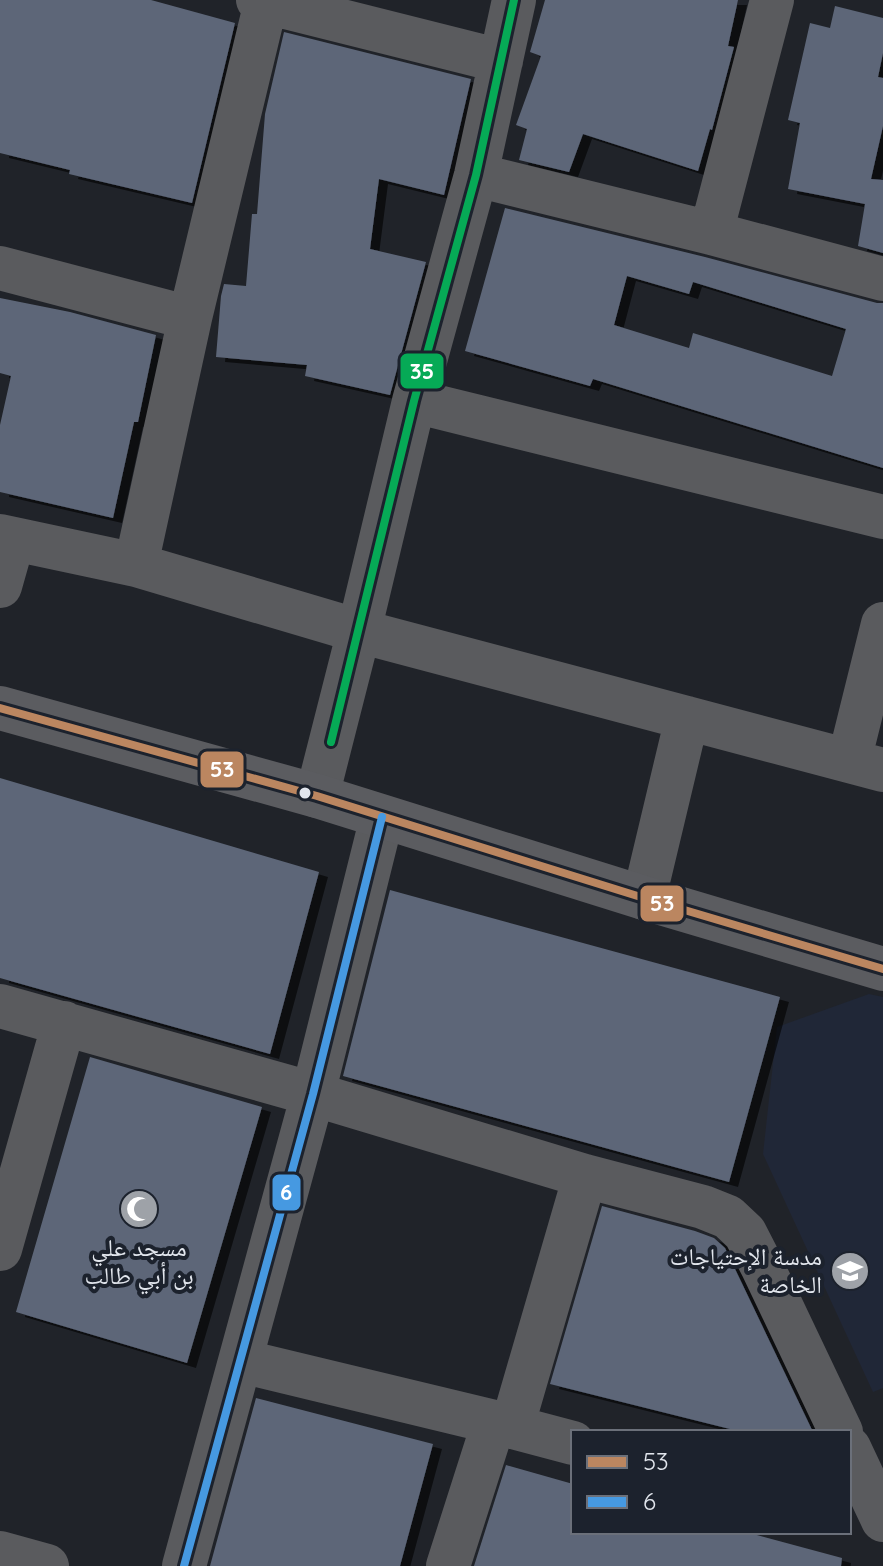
<svg xmlns="http://www.w3.org/2000/svg" width="883" height="1566" font-family="Quicksand,'Noto Naskh Arabic',sans-serif">
	<style>
		.built { fill: #202737 }
		.building { fill: #5d6678; fill-rule: evenodd; filter: url(#shadow) }
		.lines { fill: none; stroke-linecap: round; stroke-linejoin: round }
		.minor { stroke: #5a5b5e; stroke-width: 44 }
		.major { stroke: #5b5c60; stroke-width: 44 }
		.bus-1-casing { stroke: #1c222d; stroke-width: 14 }
		.bus-2-casing { stroke: #1c222d; stroke-width: 14 }
		.bus-3-casing { stroke: #1c222d; stroke-width: 14 }
		.bus-1 { stroke: #bb8660; stroke-width: 8 }
		.bus-2 { stroke: #4699e1; stroke-width: 8 }
		.bus-3 { stroke: #06aa56; stroke-width: 8 }
		.bus-dot { fill: #e2e6ed; stroke: #1c222d; stroke-width: 3 }
		.labels { text-anchor: middle; stroke-width: 8; stroke-linejoin: round; paint-order: stroke }
		.poi-label { font-size: 24px; fill: #e2e6ed; stroke: #1c222d }
		.line-badge { stroke: #1c222d; stroke-width: 3 }
		.badge-label { font-size: 22px; text-anchor: middle; font-weight: bold; fill: #fff }
	</style>
	<defs>
		<filter id="shadow"><feDropShadow dx="9" dy="5" stdDeviation="0" flood-color="#0009"/></filter>
	</defs>
	<rect width="100%" height="100%" fill="#202329"/>
	<path class="built" d="M869,994L883,997V1388L873,1392L763,1154L777,1027Z"/>
	<path class="building" d="M0,0H151L235,23L192,203L69,174L70,170L0,153Z
		M545,0H738L728,46L734,47L712,130L710,129L698,171L583,134L569,172L519,160L527,129L516,125L541,56L530,52Z
		M835,6L883,18V53L878,77L883,78V126L871,179L883,180V253L858,246L865,204L788,189L800,123L788,120L810,23L830,28Z
		M284,32L471,79L444,195L379,179L370,249L426,262L390,395L305,376L307,365L216,357L221,296L224,284L246,286L252,214H257L265,114Z
		M505,208L705,257L877,303H883V468L593,379L590,386L465,351ZM627,276L689,294L693,282L846,329L832,376L693,333L689,348L614,325Z
		M0,298L70,312L156,335L138,422H134L113,518L0,492V425L11,376L0,373Z
		M0,778L319,872L270,1054L0,978Z
		M390,890L780,997L729,1182L343,1076Z
		M90,1057L262,1107L187,1363L16,1312Z
		M602,1206L695,1231L714,1238L725,1248L813,1432H742L550,1384Z
		M256,1398L433,1444L400,1566H210Z
		M506,1465L573,1484V1532H746L842,1558L841,1566H474Z"/>
	<g class="lines">
		<path class="minor" d="M258,0L501,61
			M476,175L711,233L883,279
			M711,233L772,0
			M0,268L190,318
			M414,401L883,517
			M0,536L136,565L359,631L883,770
			M136,565L190,318L266,2
			M0,586L13,540
			M849,761L883,624
			M317,796L359,631L414,401L476,175L514,0
			M644,898L687,718
			M0,1006L313,1094L585,1176L703,1207L728,1217L745,1233L763,1268L841,1432
			M0,1249L64,1023
			M241,1361L494,1422L573,1443
			M512,1427L585,1176
			M849,1448L883,1520
			M0,1553L47,1566
			M184,1566L313,1094L382,817
			M448,1566L494,1422"/>
		<path class="major" d="M0,708L317,796L644,898L883,969"/>
		<g class="bus-1-casing">
			<path id="bus-1" d="M0,708L317,796L644,898L883,969"/>
		</g>
		<g class="bus-2-casing">
			<path id="bus-2" d="M184,1566L313,1094L382,817"/>
		</g>
		<g class="bus-3-casing">
			<path id="bus-3" d="M331,742L414,401L476,175L514,0"/>
		</g>
		<use href="#bus-1" class="bus-1"/>
		<use href="#bus-2" class="bus-2"/>
		<use href="#bus-3" class="bus-3"/>
	</g>
	<defs>
		<g id="mosque-disc" transform="scale(2)"><circle r="9.5" fill="#9ea2a8" stroke="#1c222d"/><path d="M3.5-4.9A6 6 0 1 0 3.5 4.9A5 5 0 1 1 3.5-4.9Z" fill="#fff"/></g>
		<g id="school-disc" transform="scale(2)"><circle r="9.5" fill="#9ea2a8" stroke="#1c222d"/><path d="M0-5L7-2L0 1L-7-2ZM-4 1L0 2.5L4 1V4Q0 6-4 4Z" fill="#fff"/></g>
	</defs>
	<g fill-rule="evenodd">
		<use href="#mosque-disc" x="139" y="1209"/>
		<use href="#school-disc" x="850" y="1271"/>
	</g>
	<circle class="bus-dot" cx="305" cy="793" r="7"/>
	<g class="labels">
		<g class="poi-label">
			<text x="139" y="1256">مسجد علي<tspan x="139" dy="28">بن أبي طالب</tspan></text>
			<text x="822" y="1265" text-anchor="end">مدسة الإحتياجات<tspan x="822" dy="28">الخاصة</tspan></text>
		</g>
	</g>
	<g class="line-badge">
		<rect x="399" y="352" width="46" height="38" rx="8" fill="#06aa56"/>
		<rect x="199" y="750" width="46" height="39" rx="8" fill="#bb8660"/>
		<rect x="639" y="884" width="46" height="39" rx="8" fill="#bb8660"/>
		<rect x="271" y="1173" width="31" height="39" rx="8" fill="#4699e1"/>
	</g>
	<g class="badge-label">
		<text x="422" y="379">35</text>
		<text x="222" y="777">53</text>
		<text x="662" y="911">53</text>
		<text x="286" y="1200">6</text>
	</g>
	<rect x="571" y="1430" width="280" height="104" fill="#1c222d" stroke="#6b707a" stroke-width="2"/>
	<rect x="587" y="1456" width="40" height="12" fill="#bb8660" stroke="#6b707a" stroke-width="2"/>
	<text x="643" y="1470" font-size="24" fill="#e2e6ed">53</text>
	<rect x="587" y="1496" width="40" height="12" fill="#4699e1" stroke="#6b707a" stroke-width="2"/>
	<text x="643" y="1510" font-size="24" fill="#e2e6ed">6</text>
</svg>
